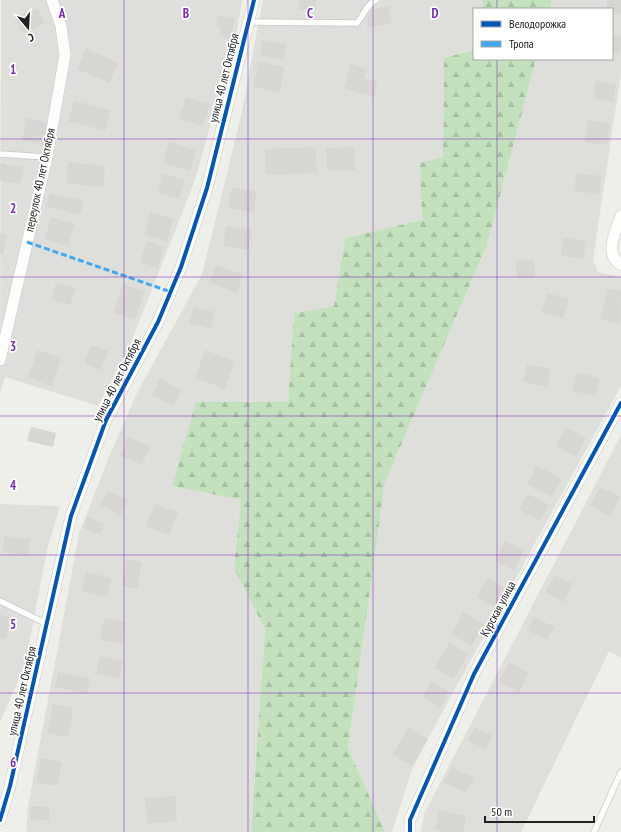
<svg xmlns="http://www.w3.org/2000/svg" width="621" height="832" font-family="'PT Sans Narrow',sans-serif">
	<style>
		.residential { fill: #dededb }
		.forest { fill: url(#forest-firs) }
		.building { fill: #d7d6d2 }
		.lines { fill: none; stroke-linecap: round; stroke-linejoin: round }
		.service-casing { stroke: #c8c8c6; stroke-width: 7 }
		.minor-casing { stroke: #c8c8c6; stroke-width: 12 }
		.service { stroke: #fdfdfc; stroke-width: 5.5 }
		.minor { stroke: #fdfdfc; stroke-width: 11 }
		.quiet { stroke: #3fa9f5; stroke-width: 3; stroke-dasharray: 6 3; stroke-linecap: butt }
		.cycleway-casing { stroke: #fff; stroke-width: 6 }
		.cycleway { stroke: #0057b8; stroke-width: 4 }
		.grid { fill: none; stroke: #7b2cbf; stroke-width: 1; stroke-opacity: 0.55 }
		.labels { text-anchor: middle; stroke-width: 3.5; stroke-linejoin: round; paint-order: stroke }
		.street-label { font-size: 12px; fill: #212121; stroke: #fff }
		.grid-label { font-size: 13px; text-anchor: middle; font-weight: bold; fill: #7b2cbf; stroke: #fff; stroke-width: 3.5; stroke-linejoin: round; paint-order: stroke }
	</style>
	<defs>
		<pattern id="forest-firs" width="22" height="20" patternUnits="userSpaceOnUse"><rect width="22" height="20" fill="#c4e1bd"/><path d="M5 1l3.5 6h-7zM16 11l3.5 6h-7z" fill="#a8c1a2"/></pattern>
	</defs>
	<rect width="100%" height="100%" fill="#efefea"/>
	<path class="residential" d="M1,0H242L236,37L194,183L130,345L98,406L5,377L0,393Z
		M263,0H483V9H474V50L444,59L443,158L420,163L422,220L345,238L334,306L294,313L288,402H196L172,486L241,500L234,567L265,629L251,832H26L28,806L79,534L108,459L137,393L202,274L241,116Z
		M552,0H621V73L593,260L598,272L621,277V386L413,766L392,832H385L348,748L385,482L487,245L536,59H612V9H550Z
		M621,435V658L609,651L521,832H421L424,814Z
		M0,504L60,506L47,550L25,665L0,722Z"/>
	<path class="forest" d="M483,0H552L550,9H483Z
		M474,50V59H536L487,245L385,482L348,748L385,832H251L265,629L234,568L241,500L172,486L196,402H288L294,313L334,306L345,238L422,220L420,163L443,157L444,58Z"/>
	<path class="building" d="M299,0H316V10H298Z
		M607,0H621V14L612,13V9H606Z
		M389,6L392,23L367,28L369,10Z
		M38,8L45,23L23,33L16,19Z
		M219,15L235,19L230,39L219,36L221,28L216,27Z
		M612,36L621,37L620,53L612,52Z
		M263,40L287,44L284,60L260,55Z
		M86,48L118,63L109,83L77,69Z
		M258,62L284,67L280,92L253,87Z
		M351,64L367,69L364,78L378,82L374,97L344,88Z
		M595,81L616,84L613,102L593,99Z
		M186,97L210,104L203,126L179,119Z
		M74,101L111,110L105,131L68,121Z
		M27,118L47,123L43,145L22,140Z
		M588,120L610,123L607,145L585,142Z
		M169,142L196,150L190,171L163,163Z
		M316,147L317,173L266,175L265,149Z
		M355,147V170L327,171L326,148Z
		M68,162L105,166L103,187L66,183Z
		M0,163L24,168L20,184L0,180Z
		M576,173L601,176L599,194L574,191Z
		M163,174L185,180L179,199L158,193Z
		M232,187L257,192L253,213L228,208Z
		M50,193L84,201L80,215L46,206Z
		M150,212L173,219L167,241L144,235Z
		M51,217L75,224L68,246L45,239Z
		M226,226L252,230L249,250L223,246Z
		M0,233L7,235L3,255L0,254Z
		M563,238L586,241L584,259L561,256Z
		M147,241L164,247L158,268L140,262Z
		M534,260L535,277L517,278L516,261Z
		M216,265L243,274L237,293L209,283Z
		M56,283L76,288L70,305L51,300Z
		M123,284L145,291L135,320L113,313Z
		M607,289L621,291L620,323L601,320Z
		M547,293L569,299L563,319L541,312Z
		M194,307L215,312L211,329L189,323Z
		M91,345L108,351L101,370L84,364Z
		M37,350L61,358L52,386L28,378Z
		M205,350L235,361L225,389L195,378Z
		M527,364L551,369L547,387L523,382Z
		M576,372L600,378L596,396L572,391Z
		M160,379L182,390L174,406L152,395Z
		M31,427L56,433L53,447L27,441Z
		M566,427L586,438L576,457L556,446Z
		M127,437L150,446L142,465L120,456Z
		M537,466L562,479L552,497L527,484Z
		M600,487L620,497L610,516L590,506Z
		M108,491L128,500L121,515L101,505Z
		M528,494L549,505L540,521L519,510Z
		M155,504L178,512L169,535L146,526Z
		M87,517L104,524L100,534L83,528Z
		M5,536L30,539L28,555L3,552Z
		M505,541L524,551L514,571L495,560Z
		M127,559L142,562L137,589L122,586Z
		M86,572L112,578L107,597L81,591Z
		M554,575L573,584L564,602L545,592Z
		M487,578L507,589L497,608L477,597Z
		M463,612L484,624L472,646L451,635Z
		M0,615L11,617L6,639L0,638Z
		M534,617L554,627L547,640L528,630Z
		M104,618L126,623L122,644L100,640Z
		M449,643L468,654L454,679L435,668Z
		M100,656L123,661L119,679L96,674Z
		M509,662L529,673L519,692L499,682Z
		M58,672L90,678L87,694L55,687Z
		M431,681L449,691L441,707L422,697Z
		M53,704L73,708L68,737L47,733Z
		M408,727L428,739L413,766L393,755Z
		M475,727L493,735L485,749L468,740Z
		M41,758L62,762L57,786L36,782Z
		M452,767L474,778L466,793L444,782Z
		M175,796L177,821L147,824L145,798Z
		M31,806L50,807L49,820L30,819Z
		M439,810L466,816L463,832H445L435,830Z"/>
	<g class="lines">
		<g class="service-casing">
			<path id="service" d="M249,22L357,23C364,15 366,5 376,0
				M0,154L47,157
				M0,601L47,624
				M594,832L621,772"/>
		</g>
		<g class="minor-casing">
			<path id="minor" d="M621,216C616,231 603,254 621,265
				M0,360L47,157L65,55L61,26L52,0
				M0,820L10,786L71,516L106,420L158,322L181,267L207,188L254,0
				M410,832V820L474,674L621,403"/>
		</g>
		<use href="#service" class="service"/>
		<use href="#minor" class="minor"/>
		<path class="quiet" d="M27,242L171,292"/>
		<g class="cycleway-casing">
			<path id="cycleway" d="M0,820L10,786L71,516L106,420L158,322L181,267L207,188L254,0
				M410,832V820L474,674L621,403"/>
		</g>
		<use href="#cycleway" class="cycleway"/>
	</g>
	<path class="grid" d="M124,0V832M248,0V832M373,0V832M497,0V9M497,59V832M0,139H621M0,277H621M0,416H621M0,555H621M0,693H621"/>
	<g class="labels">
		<g class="street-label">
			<text transform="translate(224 78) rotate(-76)" y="4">улица 40 лет Октября</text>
			<text transform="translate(40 180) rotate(-78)" y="4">переулок 40 лет Октября</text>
			<text transform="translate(117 380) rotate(-63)" y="4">улица 40 лет Октября</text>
			<text transform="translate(498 609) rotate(-62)" y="4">Курская улица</text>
			<text transform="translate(22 691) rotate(-77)" y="4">улица 40 лет Октября</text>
		</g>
	</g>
	<g class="grid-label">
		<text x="62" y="18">A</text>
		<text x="186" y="18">B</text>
		<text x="310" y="18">C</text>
		<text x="435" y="18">D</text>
		<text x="13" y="74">1</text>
		<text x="13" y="213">2</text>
		<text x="13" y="351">3</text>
		<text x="13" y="490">4</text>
		<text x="13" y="629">5</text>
		<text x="13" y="767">6</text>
	</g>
	<rect x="473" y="8" width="140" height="52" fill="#ffffff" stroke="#a6a6a6"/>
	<rect x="481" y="21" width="20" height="6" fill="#0057b8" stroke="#a6a6a6"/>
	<text x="509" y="28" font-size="12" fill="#212121">Велодорожка</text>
	<rect x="481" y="41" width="20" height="6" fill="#3fa9f5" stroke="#a6a6a6"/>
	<text x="509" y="48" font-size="12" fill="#212121">Тропа</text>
	<g transform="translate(28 28) rotate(162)" stroke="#ffffff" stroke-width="3" paint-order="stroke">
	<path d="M0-3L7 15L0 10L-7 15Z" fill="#212121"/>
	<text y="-6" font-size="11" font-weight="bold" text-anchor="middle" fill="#212121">С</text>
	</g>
	<path d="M485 816v6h109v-6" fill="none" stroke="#212121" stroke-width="2"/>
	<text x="491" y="816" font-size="12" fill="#212121" stroke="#ffffff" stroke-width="3" paint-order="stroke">50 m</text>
</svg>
